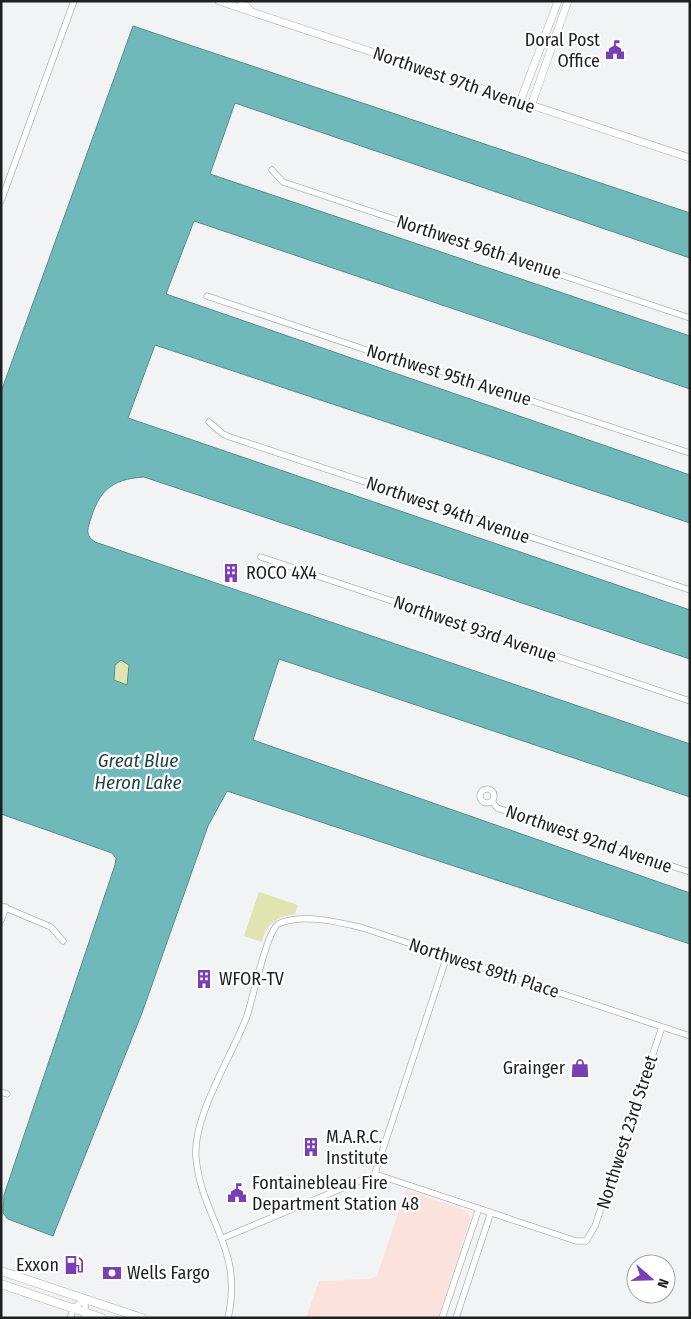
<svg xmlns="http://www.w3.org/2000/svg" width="691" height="1319" font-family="'Fira Sans Condensed',sans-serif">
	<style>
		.commercial { fill: #fce2dc }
		.green { fill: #e0e4b0 }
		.water { fill: #70b9bb; stroke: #578b8c; fill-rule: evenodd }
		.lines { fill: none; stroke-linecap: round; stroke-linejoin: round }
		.minor-casing { stroke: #b1b2b4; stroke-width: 7 }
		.tertiary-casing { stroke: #b1b2b4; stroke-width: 8 }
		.secondary-casing { stroke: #b1b2b4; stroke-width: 9 }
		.minor { stroke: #fff; stroke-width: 5.5 }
		.tertiary { stroke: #fff; stroke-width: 7 }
		.secondary { stroke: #fff; stroke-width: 8 }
		.labels { text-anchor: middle; stroke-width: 4.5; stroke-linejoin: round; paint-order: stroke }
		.poi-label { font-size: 18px; fill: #1e1f1f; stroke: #fff; text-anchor: start }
		.street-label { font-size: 18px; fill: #1e1f1f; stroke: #fff }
		.water-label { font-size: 19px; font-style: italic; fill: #1b3f40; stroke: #fff }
	</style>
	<rect width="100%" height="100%" fill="#f1f3f4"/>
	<path class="commercial" d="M406,1190L465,1210L471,1217L438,1318H306L319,1281L369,1279L377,1276Z"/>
	<path class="green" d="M121,660L129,665L127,685L114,680L115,665Z
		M259,892L298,905L295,914C277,916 266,924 262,942L244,936Z"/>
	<path class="water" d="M133,26L690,213V258L235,103L210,174L690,336V389L194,221L166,294L690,475V523L155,345L128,418L690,610V659L144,477C111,479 99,491 90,521C87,531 86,536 95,542L690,744V797L279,659L253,740L690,893V944L227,791L208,826L142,1013L53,1236L8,1219L3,1213L4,1195L115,865L116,858L112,853L1,814V392ZM121,660L129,665L127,685L114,680L115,665Z"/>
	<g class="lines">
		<g class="minor-casing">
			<path id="minor" d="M272,170L283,182L690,318
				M1,201L74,1
				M207,296L381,355L404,359L690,453
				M209,422L223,434L230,437L690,590
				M261,557L690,701
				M480 796a7 7 0 1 1 14 0a7 7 0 1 1-14 0Z
				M492,801L497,808L690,872
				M1,906L51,927L63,941
				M1,920L6,907
				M1,1092L7,1094
				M374,1176L447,956
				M223,1238L362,1180L378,1175L576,1241H586L595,1226L662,1027
				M85,1299V1318
				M70,1318L74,1308L85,1299
				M228,1318C244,1248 202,1220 196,1158C192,1117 232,1056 247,1016C253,998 266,934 278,924C303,913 339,922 363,928L690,1036
				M442,1318L479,1208
				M456,1318L491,1212"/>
		</g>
		<g class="tertiary-casing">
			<path id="tertiary" d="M219,1L690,158
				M241,1L250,10
				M520,102L558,1
				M531,106L568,1"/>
		</g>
		<g class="secondary-casing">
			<path id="secondary" d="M1,1271L142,1318
				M1,1284L102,1318"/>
		</g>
		<use href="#minor" class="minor"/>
		<use href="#tertiary" class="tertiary"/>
		<use href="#secondary" class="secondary"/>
	</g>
	<defs>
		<g id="civic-bare" transform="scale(1.5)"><path d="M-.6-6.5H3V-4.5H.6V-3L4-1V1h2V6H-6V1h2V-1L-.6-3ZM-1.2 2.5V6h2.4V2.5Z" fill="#7a3fb5" stroke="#fff" stroke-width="2.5" paint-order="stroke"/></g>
		<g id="building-bare" transform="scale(1.5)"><path d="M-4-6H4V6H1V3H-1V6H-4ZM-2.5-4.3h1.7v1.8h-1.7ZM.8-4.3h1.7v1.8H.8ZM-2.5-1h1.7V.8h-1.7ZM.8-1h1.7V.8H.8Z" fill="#7a3fb5" stroke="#fff" stroke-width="2.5" paint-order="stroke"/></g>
		<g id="shop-bare" transform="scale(1.5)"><path d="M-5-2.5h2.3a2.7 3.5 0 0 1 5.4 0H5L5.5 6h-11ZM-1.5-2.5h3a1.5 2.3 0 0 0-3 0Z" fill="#7a3fb5" stroke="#fff" stroke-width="2.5" paint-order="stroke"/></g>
		<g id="fuel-bare" transform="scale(1.5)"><path d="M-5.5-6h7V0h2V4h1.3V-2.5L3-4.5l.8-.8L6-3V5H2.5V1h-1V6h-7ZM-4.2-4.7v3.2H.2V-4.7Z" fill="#7a3fb5" stroke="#fff" stroke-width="2.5" paint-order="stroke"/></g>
		<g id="bank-bare" transform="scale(1.5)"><path d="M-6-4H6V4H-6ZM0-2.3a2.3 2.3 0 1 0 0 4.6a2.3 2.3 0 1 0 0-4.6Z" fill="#7a3fb5" stroke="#fff" stroke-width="2.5" paint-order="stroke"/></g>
	</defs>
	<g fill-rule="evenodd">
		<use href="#civic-bare" x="615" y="50"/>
		<use href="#building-bare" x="231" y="573"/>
		<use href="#building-bare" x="204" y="979"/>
		<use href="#shop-bare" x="580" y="1068"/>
		<use href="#building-bare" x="311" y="1147"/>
		<use href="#civic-bare" x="237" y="1193"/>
		<use href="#fuel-bare" x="74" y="1265"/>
		<use href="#bank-bare" x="112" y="1273"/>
	</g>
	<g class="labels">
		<g class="poi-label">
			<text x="600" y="46" text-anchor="end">Doral Post<tspan x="600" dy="21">Office</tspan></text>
			<text x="246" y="579">ROCO 4X4</text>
			<text x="219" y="985">WFOR-TV</text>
			<text x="565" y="1074" text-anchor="end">Grainger</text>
			<text x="326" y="1143">M.A.R.C.<tspan x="326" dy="21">Institute</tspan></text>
			<text x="252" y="1189">Fontainebleau Fire<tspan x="252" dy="21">Department Station 48</tspan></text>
			<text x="59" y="1271" text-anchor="end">Exxon</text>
			<text x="127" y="1279">Wells Fargo</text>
		</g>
		<g class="street-label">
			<text transform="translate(454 80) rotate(19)" y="6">Northwest 97th Avenue</text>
			<text transform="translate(479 247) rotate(18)" y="6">Northwest 96th Avenue</text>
			<text transform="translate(449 375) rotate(17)" y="6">Northwest 95th Avenue</text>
			<text transform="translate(448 510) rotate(19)" y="6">Northwest 94th Avenue</text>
			<text transform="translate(475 629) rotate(19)" y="6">Northwest 93rd Avenue</text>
			<text transform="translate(589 839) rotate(19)" y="6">Northwest 92nd Avenue</text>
			<text transform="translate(484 968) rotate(18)" y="6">Northwest 89th Place</text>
			<text transform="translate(627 1132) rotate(-72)" y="6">Northwest 23rd Street</text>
		</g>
		<g class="water-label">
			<text x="138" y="767">Great Blue<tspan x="138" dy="22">Heron Lake</tspan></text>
		</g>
	</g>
	<rect width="691" height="1319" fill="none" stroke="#1e1f1f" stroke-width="5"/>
	<g transform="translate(651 1279) rotate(110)"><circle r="24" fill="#ffffff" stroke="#a5a5a5"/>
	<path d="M0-4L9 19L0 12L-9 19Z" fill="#7a3fb5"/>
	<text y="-8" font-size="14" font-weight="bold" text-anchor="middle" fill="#1e1f1f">N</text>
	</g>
</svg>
